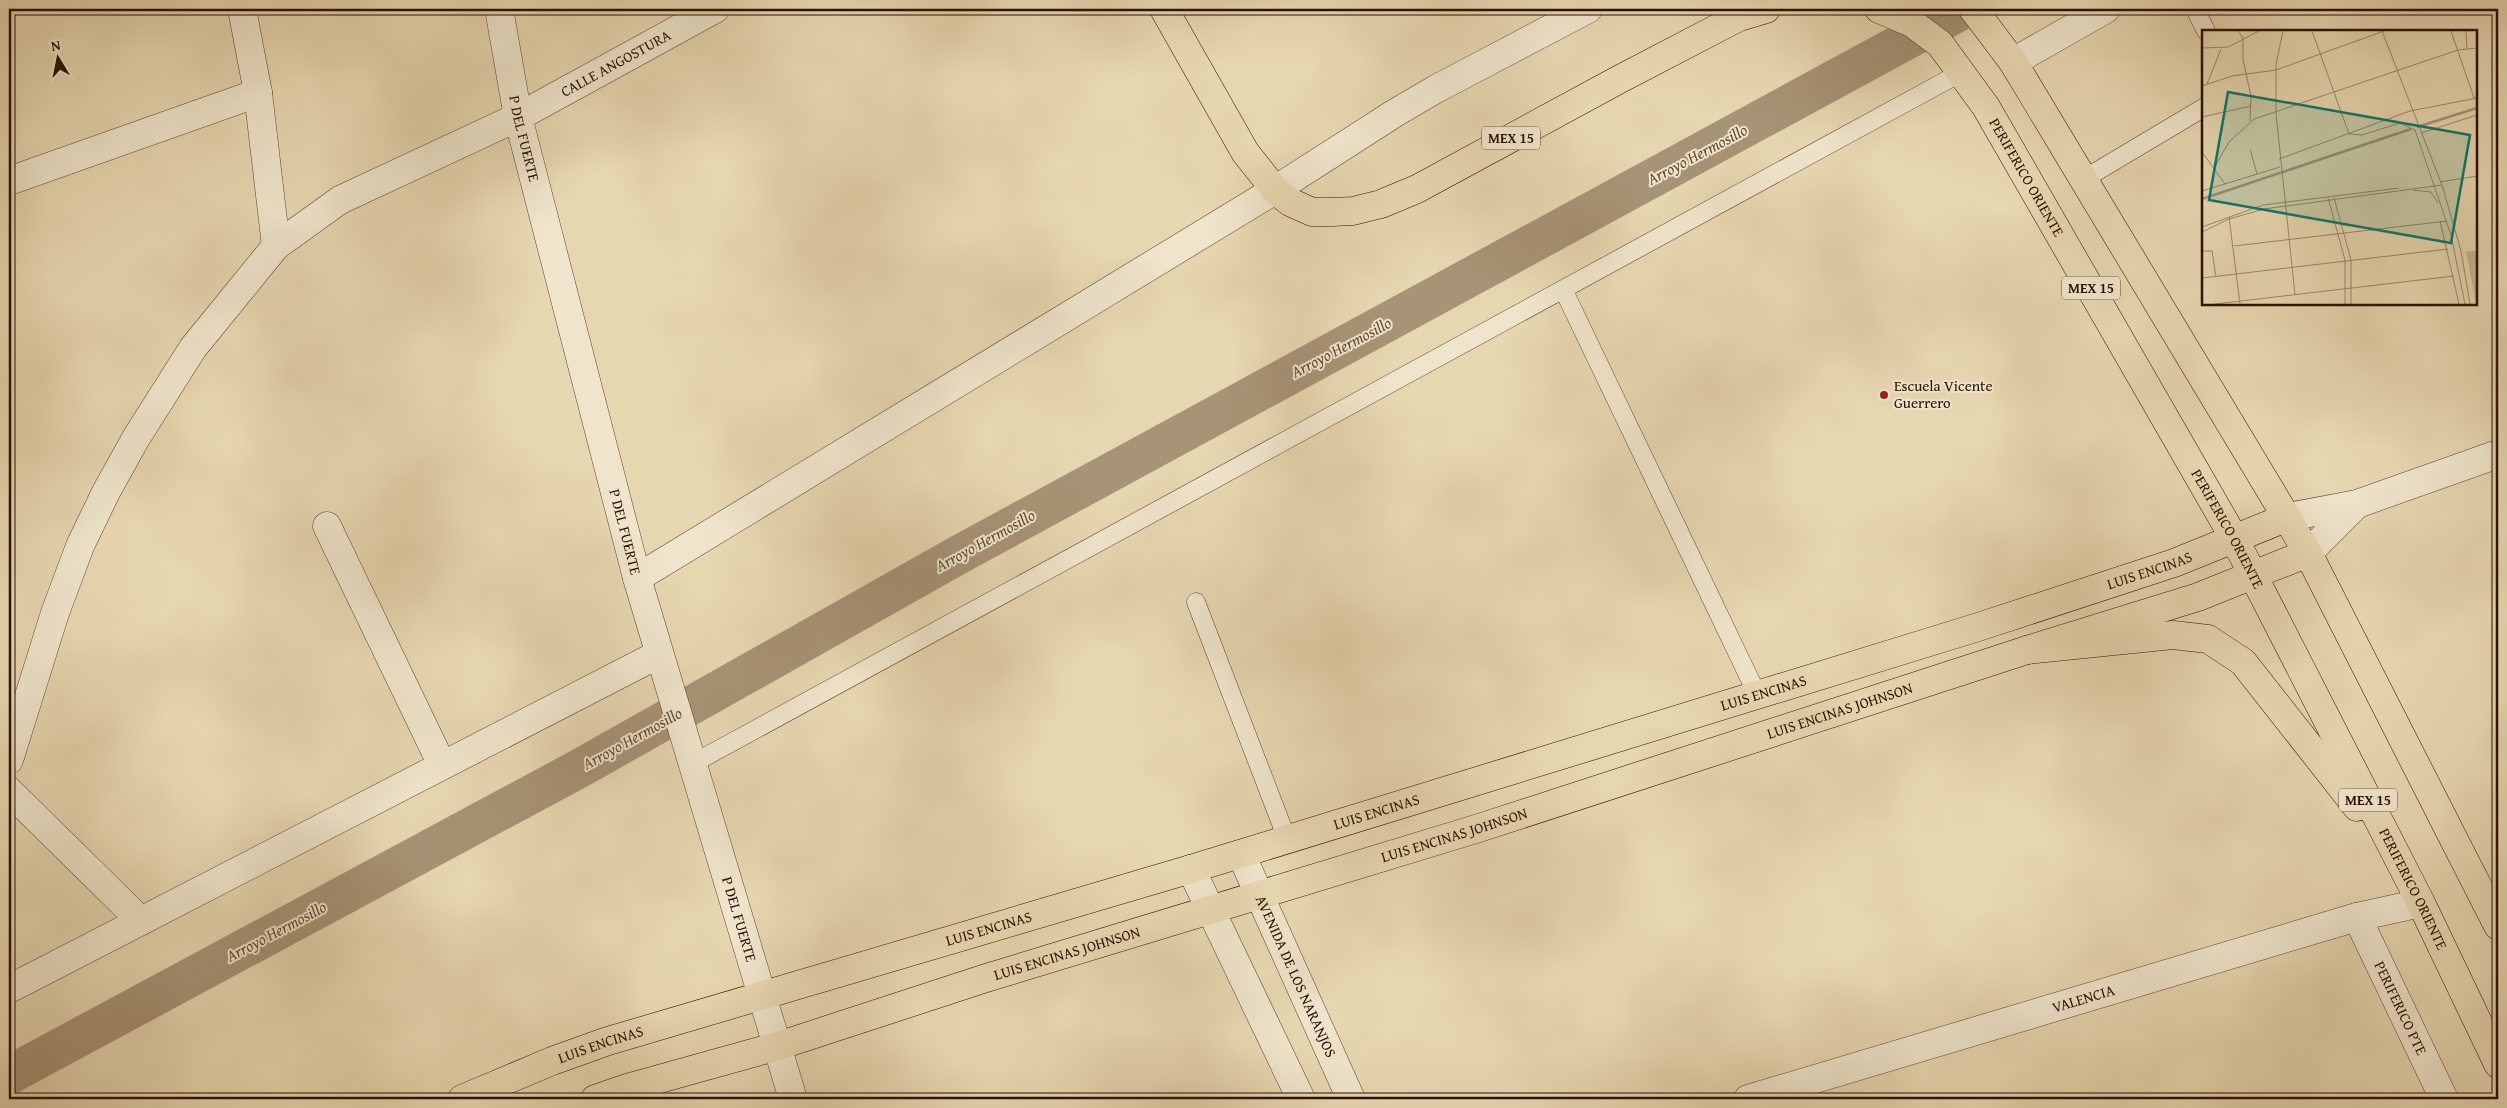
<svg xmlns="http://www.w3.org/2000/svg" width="2507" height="1108" font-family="'Gentium Book Plus',serif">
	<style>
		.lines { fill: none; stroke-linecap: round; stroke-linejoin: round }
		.canal { stroke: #a79376; stroke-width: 39 }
		.lane-casing { stroke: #5a402e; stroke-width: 19 }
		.street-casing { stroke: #5a402e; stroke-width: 29 }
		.primary-casing { stroke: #2b0e03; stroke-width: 29 }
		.highway-casing { stroke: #2b0e03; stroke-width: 29 }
		.lane { stroke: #efe5cc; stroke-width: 18 }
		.street { stroke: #efe5cc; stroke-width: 28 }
		.primary { stroke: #e7d7b1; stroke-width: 28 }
		.highway { stroke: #e7d7b1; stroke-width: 28 }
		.poi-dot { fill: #8f2418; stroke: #efe5cc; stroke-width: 2 }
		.labels { text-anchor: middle; stroke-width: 4; stroke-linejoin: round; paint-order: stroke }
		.shield { fill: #efe5cc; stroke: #664e3f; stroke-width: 1 }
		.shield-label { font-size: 14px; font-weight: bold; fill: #2b0e03 }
		.street-label { font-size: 15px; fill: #2b0e03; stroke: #efe5cc }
		.poi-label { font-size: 15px; fill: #2b0e03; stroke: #efe5cc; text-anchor: start }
		.water-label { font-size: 16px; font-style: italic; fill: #634a37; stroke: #efe5cc }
		.inset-river { fill: none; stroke: #a79376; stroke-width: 2.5 }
		.inset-road { fill: none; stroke: #9c876b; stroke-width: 1 }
		.view { fill: #0f766e; fill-opacity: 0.15; stroke: #0f766e; stroke-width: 2.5 }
		.inset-edge { fill: none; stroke: #2b0e03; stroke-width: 2.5 }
	</style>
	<rect width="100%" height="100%" fill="#e7d7b1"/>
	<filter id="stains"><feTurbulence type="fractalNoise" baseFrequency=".004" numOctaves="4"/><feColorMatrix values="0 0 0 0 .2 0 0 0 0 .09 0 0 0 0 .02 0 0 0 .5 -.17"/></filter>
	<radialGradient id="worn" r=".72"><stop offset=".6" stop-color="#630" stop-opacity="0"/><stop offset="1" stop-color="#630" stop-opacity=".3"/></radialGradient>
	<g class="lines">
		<path class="canal" d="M9,1075L582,767L960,554L1964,9"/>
		<g class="lane-casing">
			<path id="lane" d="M2195,9L2206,31
				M2084,179L2203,108
				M1564,291L1757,694
				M1196,602L1287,839
				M692,764L1960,73"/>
		</g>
		<g class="street-casing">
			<g id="street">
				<path d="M242,9L258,93L276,246"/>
				<path id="s1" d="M499,9L518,117L637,578L793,1099"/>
				<path d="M2013,62L2106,9"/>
				<path d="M9,181L258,93"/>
				<path d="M2288,517L2357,504L2498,454"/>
				<path d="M327,526L442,765"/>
				<path d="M2308,553L2357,504"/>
				<path d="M637,578L1275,190L1395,113L1436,89L1588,9"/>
				<path id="s2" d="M9,760L55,613L80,546L106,492L136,438L193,348L276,246L340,200L518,117L715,9"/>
				<path d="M9,791L141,921"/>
				<path id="s3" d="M1241,854L1351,1099"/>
				<path d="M1191,869L1301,1099"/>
				<path id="s4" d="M2357,917L2444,1099"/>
				<path d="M9,989L659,654"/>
				<path id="s5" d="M1748,1099L2357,917L2421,903"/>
			</g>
		</g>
		<g class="primary-casing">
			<g id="primary">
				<path id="s6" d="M462,1099L552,1061L608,1041L1191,869L1975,628L2174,563L2288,517"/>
				<path id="s7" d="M595,1099L627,1088L778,1046L983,979L1479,828L2027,650L2198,597L2308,553"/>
			</g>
		</g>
		<g class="highway-casing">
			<g id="highway">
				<path d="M1164,9L1245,152L1275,190L1290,202L1312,212H1332L1353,211L1381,204L1417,189L1620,79L1739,17L1766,9"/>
				<path id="s8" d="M1879,9L1912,23L1940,44L1986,107L2234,538L2421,903L2498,1064"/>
				<path d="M1973,9L2013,62L2308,553L2498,926"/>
				<path d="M2027,650L2173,635L2208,639L2243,662L2357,807"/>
			</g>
		</g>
		<use href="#lane" class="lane"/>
		<use href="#street" class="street"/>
		<use href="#primary" class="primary"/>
		<use href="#highway" class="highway"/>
	</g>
	<circle class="poi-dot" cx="1884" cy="395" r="5"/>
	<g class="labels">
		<g class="shield">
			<rect x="1482" y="126.5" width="58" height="23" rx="4"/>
			<rect x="2062" y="276.5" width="58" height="23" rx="4"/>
			<rect x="2339" y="788.5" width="58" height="23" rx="4"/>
		</g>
		<g class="shield-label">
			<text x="1511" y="143">MEX 15</text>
			<text x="2091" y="293">MEX 15</text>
			<text x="2368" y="805">MEX 15</text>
		</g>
		<g class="street-label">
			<text dy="5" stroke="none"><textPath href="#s2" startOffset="972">CALLE ANGOSTURA</textPath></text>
			<text dy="5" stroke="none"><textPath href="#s1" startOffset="132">P DEL FUERTE</textPath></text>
			<text dy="5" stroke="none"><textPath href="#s8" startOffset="230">PERIFERICO ORIENTE</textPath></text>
			<text dy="5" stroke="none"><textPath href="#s8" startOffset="635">PERIFERICO ORIENTE</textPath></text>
			<text dy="5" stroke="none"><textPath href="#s1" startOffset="538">P DEL FUERTE</textPath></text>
			<text dy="5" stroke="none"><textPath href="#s6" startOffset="1769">LUIS ENCINAS</textPath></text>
			<text dy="5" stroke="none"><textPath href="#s6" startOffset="1364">LUIS ENCINAS</textPath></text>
			<text dy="5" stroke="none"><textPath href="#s7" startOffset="1304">LUIS ENCINAS JOHNSON</textPath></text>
			<text dy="5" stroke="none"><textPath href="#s6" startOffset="959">LUIS ENCINAS</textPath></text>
			<text dy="5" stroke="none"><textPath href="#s7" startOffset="899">LUIS ENCINAS JOHNSON</textPath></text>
			<text dy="5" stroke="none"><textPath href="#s8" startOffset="1040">PERIFERICO ORIENTE</textPath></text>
			<text dy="5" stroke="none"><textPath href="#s1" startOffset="942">P DEL FUERTE</textPath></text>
			<text dy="5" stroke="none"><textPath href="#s6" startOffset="554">LUIS ENCINAS</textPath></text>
			<text dy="5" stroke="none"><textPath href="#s7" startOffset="494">LUIS ENCINAS JOHNSON</textPath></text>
			<text dy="5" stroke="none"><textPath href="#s3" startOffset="134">AVENIDA DE LOS NARANJOS</textPath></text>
			<text dy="5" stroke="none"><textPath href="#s5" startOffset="350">VALENCIA</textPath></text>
			<text dy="5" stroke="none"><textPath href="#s4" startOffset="101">PERIFERICO PTE</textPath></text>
			<text dy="5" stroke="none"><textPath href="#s6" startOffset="149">LUIS ENCINAS</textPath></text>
		</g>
		<g class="poi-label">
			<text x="1894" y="391">Escuela Vicente<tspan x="1894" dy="17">Guerrero</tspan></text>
		</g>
		<g class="water-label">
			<text transform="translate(1697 154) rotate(-28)" y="6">Arroyo Hermosillo</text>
			<text transform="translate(1341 347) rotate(-28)" y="6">Arroyo Hermosillo</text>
			<text transform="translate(985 540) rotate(-29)" y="6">Arroyo Hermosillo</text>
			<text transform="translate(632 738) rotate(-29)" y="6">Arroyo Hermosillo</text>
			<text transform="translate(276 931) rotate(-28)" y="6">Arroyo Hermosillo</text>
		</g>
	</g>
	<g transform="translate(2202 30)">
		<rect width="275" height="275" fill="#e7d7b1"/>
		<path d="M264,221H275V274H274Z" fill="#c7b593"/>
		<path class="inset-river" d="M215,97L275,78M0,169L209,99"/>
		<path class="inset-road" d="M36,1L41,8V30L49,66L48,91M81,1L74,34V83L93,265M110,1L147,104L160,105L198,93L213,100L249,205L263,274M180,1L240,155L259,221L268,274M249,1L272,68M264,1L265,19M0,18L26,17L57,1M5,54L19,19M0,56L30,46L74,40L182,1M0,87L49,76M219,103L275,85M48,119L55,144M0,122L23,154M77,129L208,81L275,68M12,138L27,112L52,89L256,20L275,18M238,152L275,146M211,160L229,162L236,173M0,161L78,137M126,168L143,230V274M132,168L149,230V274M27,187L38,274M238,191L257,274M0,197L61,175L197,158M0,202L27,189L62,179L240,155M32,216L245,191M0,221H10L14,247M0,248L246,219M13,274L252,246"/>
		<path class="view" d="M26,62L268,105L249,213L7,170Z"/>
		<rect width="275" height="275" class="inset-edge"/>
	</g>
	<rect width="2507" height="1108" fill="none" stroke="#e7d7b1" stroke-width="30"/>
	<rect x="10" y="10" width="2487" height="1088" fill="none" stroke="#2b0e03" stroke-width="2.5"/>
	<rect x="15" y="15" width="2477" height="1078" fill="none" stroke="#2b0e03"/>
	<g transform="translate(58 58) rotate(350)" stroke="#efe5cc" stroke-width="4" paint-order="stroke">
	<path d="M0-4L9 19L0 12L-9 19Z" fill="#2b0e03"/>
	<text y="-8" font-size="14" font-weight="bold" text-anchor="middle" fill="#2b0e03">N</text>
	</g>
	<rect width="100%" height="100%" filter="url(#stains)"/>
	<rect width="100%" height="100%" fill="url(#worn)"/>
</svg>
